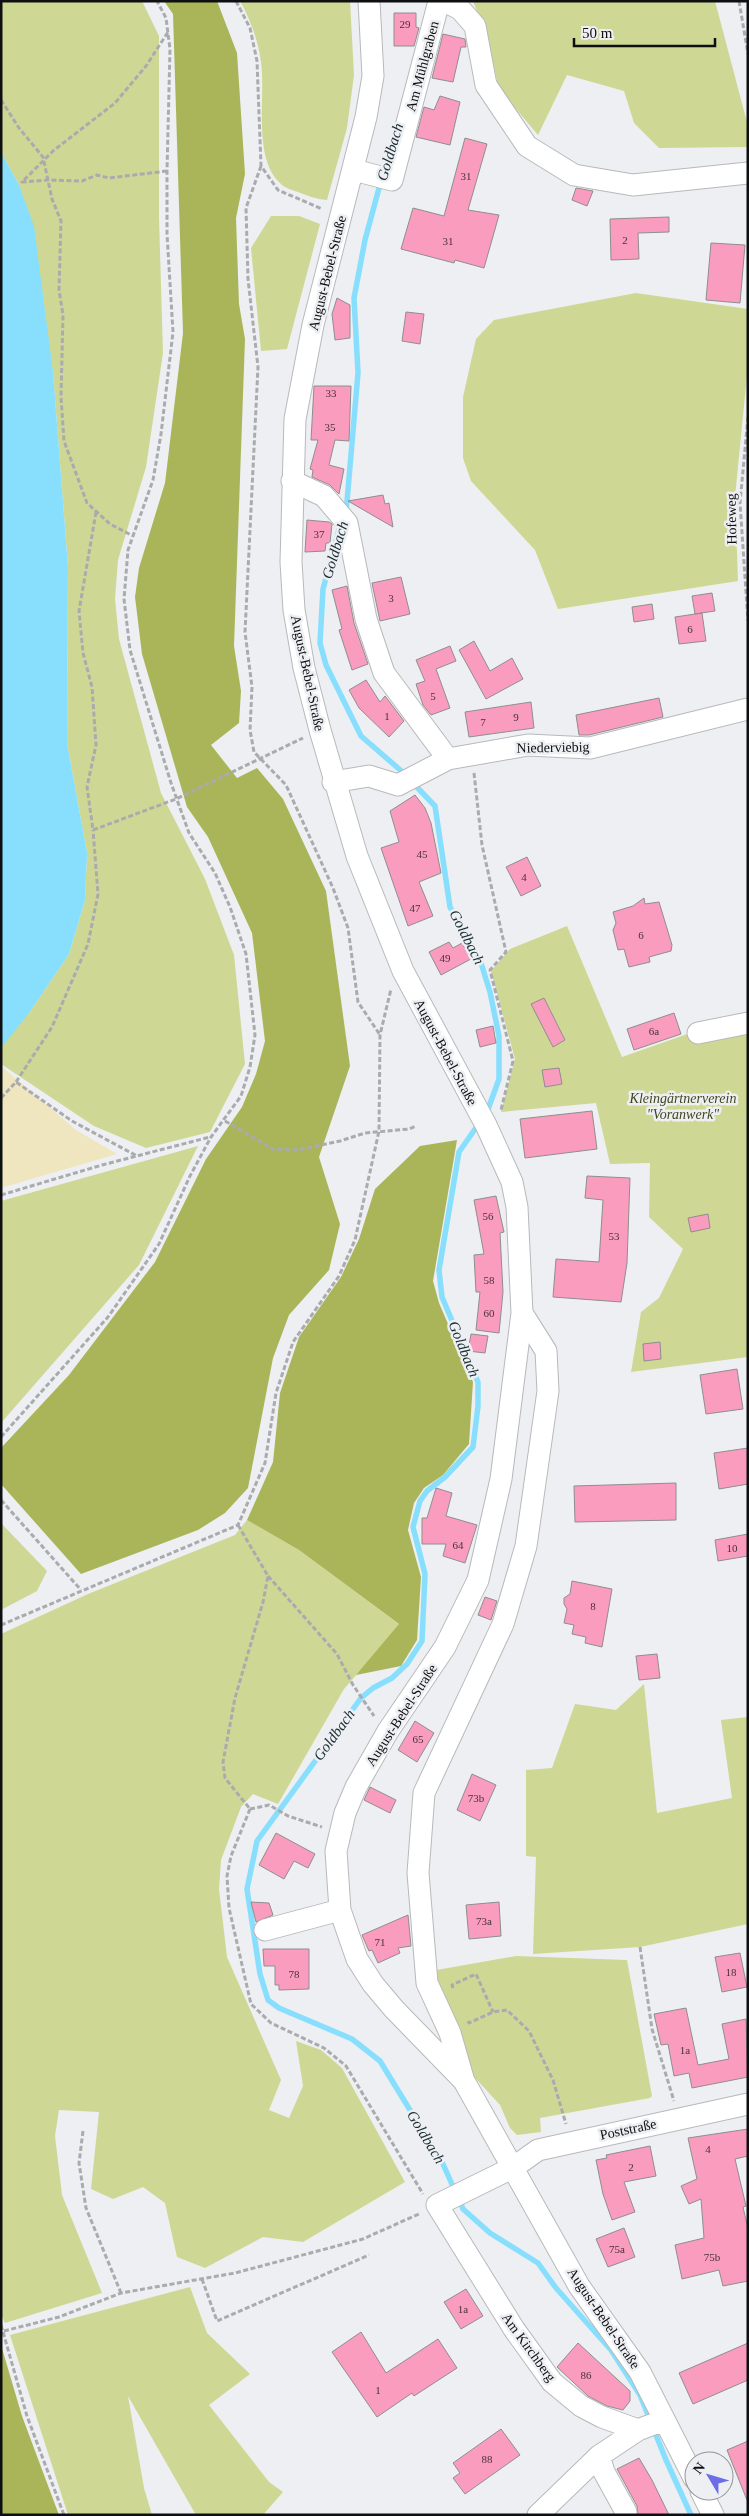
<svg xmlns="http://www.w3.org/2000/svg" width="749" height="2516" font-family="Georgia,serif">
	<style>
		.green { fill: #ced894 }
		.forest { fill: #aab559 }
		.sand { fill: #efe6c0 }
		.water { fill: #87dffd }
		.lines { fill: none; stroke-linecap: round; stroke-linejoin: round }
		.stream { stroke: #87dffd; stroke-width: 5.5 }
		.building { fill: #fa9cbd; stroke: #908d8e }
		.minor-casing { stroke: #b7b9bb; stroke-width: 23 }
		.path { stroke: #aaabae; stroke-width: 3; stroke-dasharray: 5 2.5; stroke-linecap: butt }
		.minor { stroke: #fff; stroke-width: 21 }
		.labels { text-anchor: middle; stroke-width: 5; stroke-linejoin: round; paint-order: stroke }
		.number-label { font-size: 11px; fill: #49323b }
		.street-label { font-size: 14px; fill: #0e0f10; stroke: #edeff2 }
		.park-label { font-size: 14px; font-style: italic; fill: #3f441d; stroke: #edeff2 }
		.water-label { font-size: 15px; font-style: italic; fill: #182d34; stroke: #edeff2 }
	</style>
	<rect width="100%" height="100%" fill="#edeff2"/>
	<path class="green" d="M1,1H142L159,36V218L163,353L146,467L118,560L115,599L119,639L161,793L205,879L234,955L245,1064L210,1132L146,1148L94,1126L1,1064V1048L6,1039L29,1013L69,954L85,900L87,853L67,743L68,567L53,372L19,185L1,152Z
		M240,1H350L354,75L347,128L327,200C316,199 308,196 298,192C292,190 285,188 281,184C252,159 266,97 261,62C258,40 251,21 240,1Z
		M473,1H715L748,126V147L659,148L634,123L624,91L567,75L538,135L499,89L487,38Z
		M271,216H299L320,224L287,349L261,351L251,248Z
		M636,293L748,309V365L735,497L738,581L558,609L535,550L471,481L463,458V397L476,339L494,320Z
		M567,926L622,1057L710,1026L748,1025V1357L631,1372L641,1312L659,1298L683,1249L649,1217L650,1163L610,1164L596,1103L501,1112L515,1059L491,971L510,949Z
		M198,1146L139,1265L1,1423V1201Z
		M247,1520L299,1550L400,1625L344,1689L278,1804L253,1794L241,1807L221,1860L219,1889L227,1957L281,2080L269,2110L289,2118L303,2086L296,2041L321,2050L342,2068L405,2182L303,2242L263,2237L205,2268L177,2257L165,2203L143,2187L113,2199L91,2189L99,2112L59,2110L55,2136L62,2195L102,2293L5,2323L1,2314V1634L88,1594L235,1535Z
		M1,1523L47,1571L37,1591L1,1610Z
		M644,1684L657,1813L732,1798L721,1720L748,1717V1924L640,1947L533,1954L536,1857L526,1856V1770L552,1768L575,1704L616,1710Z
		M516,1956L627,1960L652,2096L650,2098L540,2118L541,2132L517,2135L510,2128L500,2105L466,2068L465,2045L450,2024L431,1971Z
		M190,2287L207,2333L250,2374L209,2405L269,2482L283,2492L263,2515H196L128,2396L144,2488L152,2515H68L10,2335Z"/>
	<path class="forest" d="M164,1H217L237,53L245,174L236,218L239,304L245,339L234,646L241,691L239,723L211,745L237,778L257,768L283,799L326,891L350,1066L319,1157L340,1224L329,1270L289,1315L273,1358L248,1488L225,1513L198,1530L81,1574L1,1484V1448L69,1375L155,1262L206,1159L242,1107L256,1074L265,1041L252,933L208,837L187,807L142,654L135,597L139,568L165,483L183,333L173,14Z
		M457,1140L433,1281L439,1303L473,1382L469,1444L443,1475L424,1488L414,1503L408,1530L421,1577L417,1640L401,1666L356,1675L399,1624L299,1550L247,1520L273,1462L280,1393L299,1337L341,1277L359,1239L375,1189L420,1146Z
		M1,2345L22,2416L59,2515H1Z"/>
	<path class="sand" d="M1,1066L76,1130L117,1154L1,1188Z"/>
	<path class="water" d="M1,152L19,185L34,226L53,372L68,567L67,743L87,853L85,900L69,954L29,1013L1,1048Z"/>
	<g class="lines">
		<path class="stream" d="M346,513L358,373L354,298L365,240L388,155
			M340,526L323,589L320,643L326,665L361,736L406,775
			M412,782L435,806L450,907L481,963L490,992L499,1036V1079L487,1112
			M455,2191L443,2164L380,2061L352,2039L279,2008L268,2000L260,1974L247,1889L257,1841L361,1698L373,1688L392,1678L407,1664L422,1641L425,1574L413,1527L420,1501L427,1491L445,1477L473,1447L478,1406V1382L442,1297L439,1270L459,1152L480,1122
			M459,2199L463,2209L490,2233L538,2263L556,2288L611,2350L640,2395L666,2460L691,2515"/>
	</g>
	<path class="building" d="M394,13H416V27L419,28L414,46H394Z
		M443,34L465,39L466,47H461L453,82L432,78Z
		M440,96L460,102L450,145L416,137L424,107L434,110Z
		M465,138L487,144L468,210L499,215L484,268L455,260L454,263L401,249L413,208L444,216Z
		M576,188L593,191L587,206L572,200Z
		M669,217V232L638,233L639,259L611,260L610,219Z
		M711,243L745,245L740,303L706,300Z
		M337,298L350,305V338L335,340L332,314Z
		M406,312L424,314L420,344L402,341Z
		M314,386H351L349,441L335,440L329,465L344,469L339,494L330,485L312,477L313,470L310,469L318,440H311Z
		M383,495L385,504L389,503L393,527L348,501Z
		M307,520L329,522L332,524L330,543H326L325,551L305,552Z
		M401,577L410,614L380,621L372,583Z
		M347,586L354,623L368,664L352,670L339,630L342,629L332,590Z
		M712,593L715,611L695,614L692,596Z
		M652,604L654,619L634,622L632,607Z
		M702,613L706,641L679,644L675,617Z
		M474,641L490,671L512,658L523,679L486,699L459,650Z
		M450,646L456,661L436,669L450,708L431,715L423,705L416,684L425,681L416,660Z
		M366,680L380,702L385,696L404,721L389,737L359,708L349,690Z
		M659,698L663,717L589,735H579L576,715Z
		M531,702L534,728L469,737L465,712Z
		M415,795L425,808L431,823L441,873L419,882L433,916L408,926L381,848L399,842L390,811Z
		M527,857L541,886L521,896L506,867Z
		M644,898L645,904L659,902L672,945L671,951L649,957L650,962L629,967L624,949L618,950L613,930L616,923L613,912L633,906Z
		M449,942L453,948L462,943L471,959L441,975L429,952Z
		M544,998L565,1040L553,1047L531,1004Z
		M674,1013L681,1034L634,1050L627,1029Z
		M493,1026L496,1043L480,1047L476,1030Z
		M559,1068L562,1084L545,1087L542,1070Z
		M592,1111L597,1149L525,1158L520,1119Z
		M587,1176L630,1178L627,1263L621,1302L553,1297L556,1259L599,1262L603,1200L585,1198Z
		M496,1196L504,1232L500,1233L503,1292L499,1333L476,1330L480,1292H476L474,1255L484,1254L474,1200Z
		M708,1214L710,1228L691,1232L688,1218Z
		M471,1334L488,1336L485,1353L468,1351Z
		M660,1342L661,1359L644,1361L643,1344Z
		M737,1369L743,1409L706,1414L700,1375Z
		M748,1448V1484L719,1489L714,1453Z
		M676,1483V1520L575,1522L574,1486Z
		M436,1488L452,1493L446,1516L477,1525L465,1563L443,1556L446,1544H422V1518H427Z
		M748,1534V1556L718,1561L715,1540Z
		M572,1581L612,1589L602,1647L585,1643L586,1637L572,1634L574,1625L564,1623L567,1609L564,1604V1598L570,1594Z
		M485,1597L497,1601L491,1620L478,1615Z
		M657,1654L660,1678L639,1680L636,1656Z
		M415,1721L434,1733L417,1762L398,1750Z
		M472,1774L496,1785L480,1821L457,1810Z
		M370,1787L396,1800L390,1813L364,1800Z
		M276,1833L315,1854L308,1868L294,1861L284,1879L259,1865Z
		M251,1902L269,1903L273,1915L256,1922Z
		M499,1902L501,1936L469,1939L466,1905Z
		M408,1915L411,1946L398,1948L400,1953L378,1963L372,1950L369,1951L362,1935Z
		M263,1949H309V1989L279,1990V1985H275V1966H264Z
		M740,1953L747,1987L722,1992L715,1957Z
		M686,2008L698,2065L729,2059L722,2024L746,2019L748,2077L692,2088L689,2073L674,2076L668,2044L661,2045L654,2014Z
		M748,2129V2156L735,2159L746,2206L743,2207L748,2229V2281L723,2286L719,2270L682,2279L675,2245L704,2238L701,2199L689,2204L681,2186L697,2179L688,2138Z
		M650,2146L656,2176L624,2182L635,2212L612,2220L603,2194L596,2160L607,2158L606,2155Z
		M624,2228L635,2257L608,2267L596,2239Z
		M466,2289L483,2316L461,2329L444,2302Z
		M361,2332L386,2373L438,2339L457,2368L414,2396L412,2393L377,2417L332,2352Z
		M578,2343L630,2391V2401L623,2410L607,2406L588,2396L557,2367Z
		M748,2343V2380L693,2404L679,2373Z
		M501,2429L520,2455L465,2494L453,2478L460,2473L453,2463Z
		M748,2441V2500H747L727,2450Z
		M639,2458L652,2480L669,2515H638L637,2506L617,2469Z"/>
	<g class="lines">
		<g class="minor-casing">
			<path id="minor" d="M369,1L373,76L366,117L313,325L295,419L291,562L294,610L304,668L320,730L357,856L403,971L486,1125L512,1182L517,1207L522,1313L501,1479L478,1580L445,1647L388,1731L356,1787L345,1813L336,1851L340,1910L357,1959L373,1984L394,2009L464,2081L579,2286L640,2372L694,2478
				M444,1L460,9L475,26L486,85L527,146L574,175L633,185L748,173
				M354,170L392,180L439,1
				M292,481L324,496L347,523L366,619L384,673L448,759
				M333,782L369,776L398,785L448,759L528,745L590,748L748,709
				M698,1033L748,1023
				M265,1930L340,1910
				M463,2078L450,2033L427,1983L418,1873L424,1793L503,1624L526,1546L548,1391L546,1351L522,1313
				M664,2420L638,2430L602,2417L581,2406L552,2382L514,2329L437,2205L514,2167L538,2150L748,2104
				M599,2456L604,2472L626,2512
				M701,2491L713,2515
				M538,2515L599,2456L638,2430"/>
		</g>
		<path class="path" d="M236,1L250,28L257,61L261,166L278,190L322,209
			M739,1L748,54
			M1,100L19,128L43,157L52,199L61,221L59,290L63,315L61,397L64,441L87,503L110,524L133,536
			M261,166L246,208L248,279L258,367L245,632L252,687L250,730L254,752L286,785L333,888L348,928L358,1002L380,1035
			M167,171L109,178L97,175L82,181L48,180L22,182L53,151L115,103L146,66L168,32
			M748,417L740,503L748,621
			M96,512L79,611L83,653L92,687L96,745L87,787L93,830L176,799L303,738
			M474,773L482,845L506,952L490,970L513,1061L501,1110
			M16,1082L52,1027L88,944L98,894L93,830
			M1,1098L16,1082L72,1121L137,1156
			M225,1121L273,1149L298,1150L340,1141L365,1133L409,1129L416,1126
			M1,1195L102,1165L210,1137
			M1,1437L108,1317L159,1244L190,1176L211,1137L241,1096L250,1067L255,1035L246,954L230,907L215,873L189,833L171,783L130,650L124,599L128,550L153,480L161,434L173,332L167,234V171L170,49L166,18L157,1
			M1,1500L81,1590
			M238,1525L268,1576L263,1602L235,1698L223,1762L225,1778L250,1809
			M268,1576L337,1654L353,1685L374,1716
			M1,1625L238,1525L265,1463L276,1393L293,1342L339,1276L355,1240L379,1131L380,1035L391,989
			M250,1809L231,1856L227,1876L229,1908L251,2004L271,2023L324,2048L346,2066L423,2194
			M250,1809L269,1805L288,1816L322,1827
			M640,1947L652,2029L674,2101
			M453,1988L452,1985L476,1974L493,2012
			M468,2021L469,2023L493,2012L507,2010L529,2031L553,2080L566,2124
			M83,2131L79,2163L86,2208L121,2293
			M202,2279L217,2321L369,2255
			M1,2325L27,2416L64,2515
			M4,2331L59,2317L121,2293L235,2273L363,2239L421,2213"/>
		<use href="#minor" class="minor"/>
	</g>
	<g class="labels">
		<g class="number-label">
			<text x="405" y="28">29</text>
			<text x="466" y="180">31</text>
			<text x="625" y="244">2</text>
			<text x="448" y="245">31</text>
			<text x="331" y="397">33</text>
			<text x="330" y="431">35</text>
			<text x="319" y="538">37</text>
			<text x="391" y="602">3</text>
			<text x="690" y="633">6</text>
			<text x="433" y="700">5</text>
			<text x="387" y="720">1</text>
			<text x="516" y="721">9</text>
			<text x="483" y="726">7</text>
			<text x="422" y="858">45</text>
			<text x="524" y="881">4</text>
			<text x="415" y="912">47</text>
			<text x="641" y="939">6</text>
			<text x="445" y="962">49</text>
			<text x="654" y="1035">6a</text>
			<text x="488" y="1220">56</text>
			<text x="614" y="1240">53</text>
			<text x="489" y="1284">58</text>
			<text x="489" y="1317">60</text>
			<text x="458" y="1549">64</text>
			<text x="732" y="1552">10</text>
			<text x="593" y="1610">8</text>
			<text x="418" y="1743">65</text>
			<text x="476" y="1802">73b</text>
			<text x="484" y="1925">73a</text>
			<text x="380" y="1946">71</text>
			<text x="731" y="1976">18</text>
			<text x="294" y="1978">78</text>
			<text x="685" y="2054">1a</text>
			<text x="708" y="2153">4</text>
			<text x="631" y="2171">2</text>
			<text x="617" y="2253">75a</text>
			<text x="712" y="2261">75b</text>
			<text x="463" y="2313">1a</text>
			<text x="586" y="2379">86</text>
			<text x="378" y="2394">1</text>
			<text x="487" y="2463">88</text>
		</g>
		<g class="street-label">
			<text transform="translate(422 66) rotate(-75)" y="5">Am Mühlgraben</text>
			<text transform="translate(327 273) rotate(-76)" y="5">August-Bebel-Straße</text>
			<text transform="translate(731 519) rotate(-91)" y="5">Hofeweg</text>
			<text transform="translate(308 673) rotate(78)" y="5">August-Bebel-Straße</text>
			<text transform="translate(553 747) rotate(-1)" y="5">Niederviebig</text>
			<text transform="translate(446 1052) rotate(62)" y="5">August-Bebel-Straße</text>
			<text transform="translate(401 1715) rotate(-57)" y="5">August-Bebel-Straße</text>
			<text transform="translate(628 2129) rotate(-12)" y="5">Poststraße</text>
			<text transform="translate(604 2318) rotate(56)" y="5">August-Bebel-Straße</text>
			<text transform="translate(529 2347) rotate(54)" y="5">Am Kirchberg</text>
		</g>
		<g class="park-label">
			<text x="683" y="1103">Kleingärtnerverein<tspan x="683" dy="16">"Voranwerk"</tspan></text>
		</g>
		<g class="water-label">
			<text transform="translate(390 152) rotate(-73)" y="5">Goldbach</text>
			<text transform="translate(335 550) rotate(-73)" y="5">Goldbach</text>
			<text transform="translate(467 937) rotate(63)" y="5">Goldbach</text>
			<text transform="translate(464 1349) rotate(68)" y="5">Goldbach</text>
			<text transform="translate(334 1735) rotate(-54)" y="5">Goldbach</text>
			<text transform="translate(426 2137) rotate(59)" y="5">Goldbach</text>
		</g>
	</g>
	<rect width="749" height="2516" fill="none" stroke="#0e0f10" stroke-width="5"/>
	<g transform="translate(709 2476) rotate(308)"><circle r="24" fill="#edeff2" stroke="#949598"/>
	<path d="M0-4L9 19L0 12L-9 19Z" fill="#6b6ee8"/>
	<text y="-8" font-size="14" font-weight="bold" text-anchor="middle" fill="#0e0f10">N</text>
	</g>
	<path d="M574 38v8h141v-8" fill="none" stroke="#0e0f10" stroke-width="2.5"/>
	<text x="582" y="38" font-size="15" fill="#0e0f10" stroke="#edeff2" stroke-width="4" paint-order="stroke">50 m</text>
</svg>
